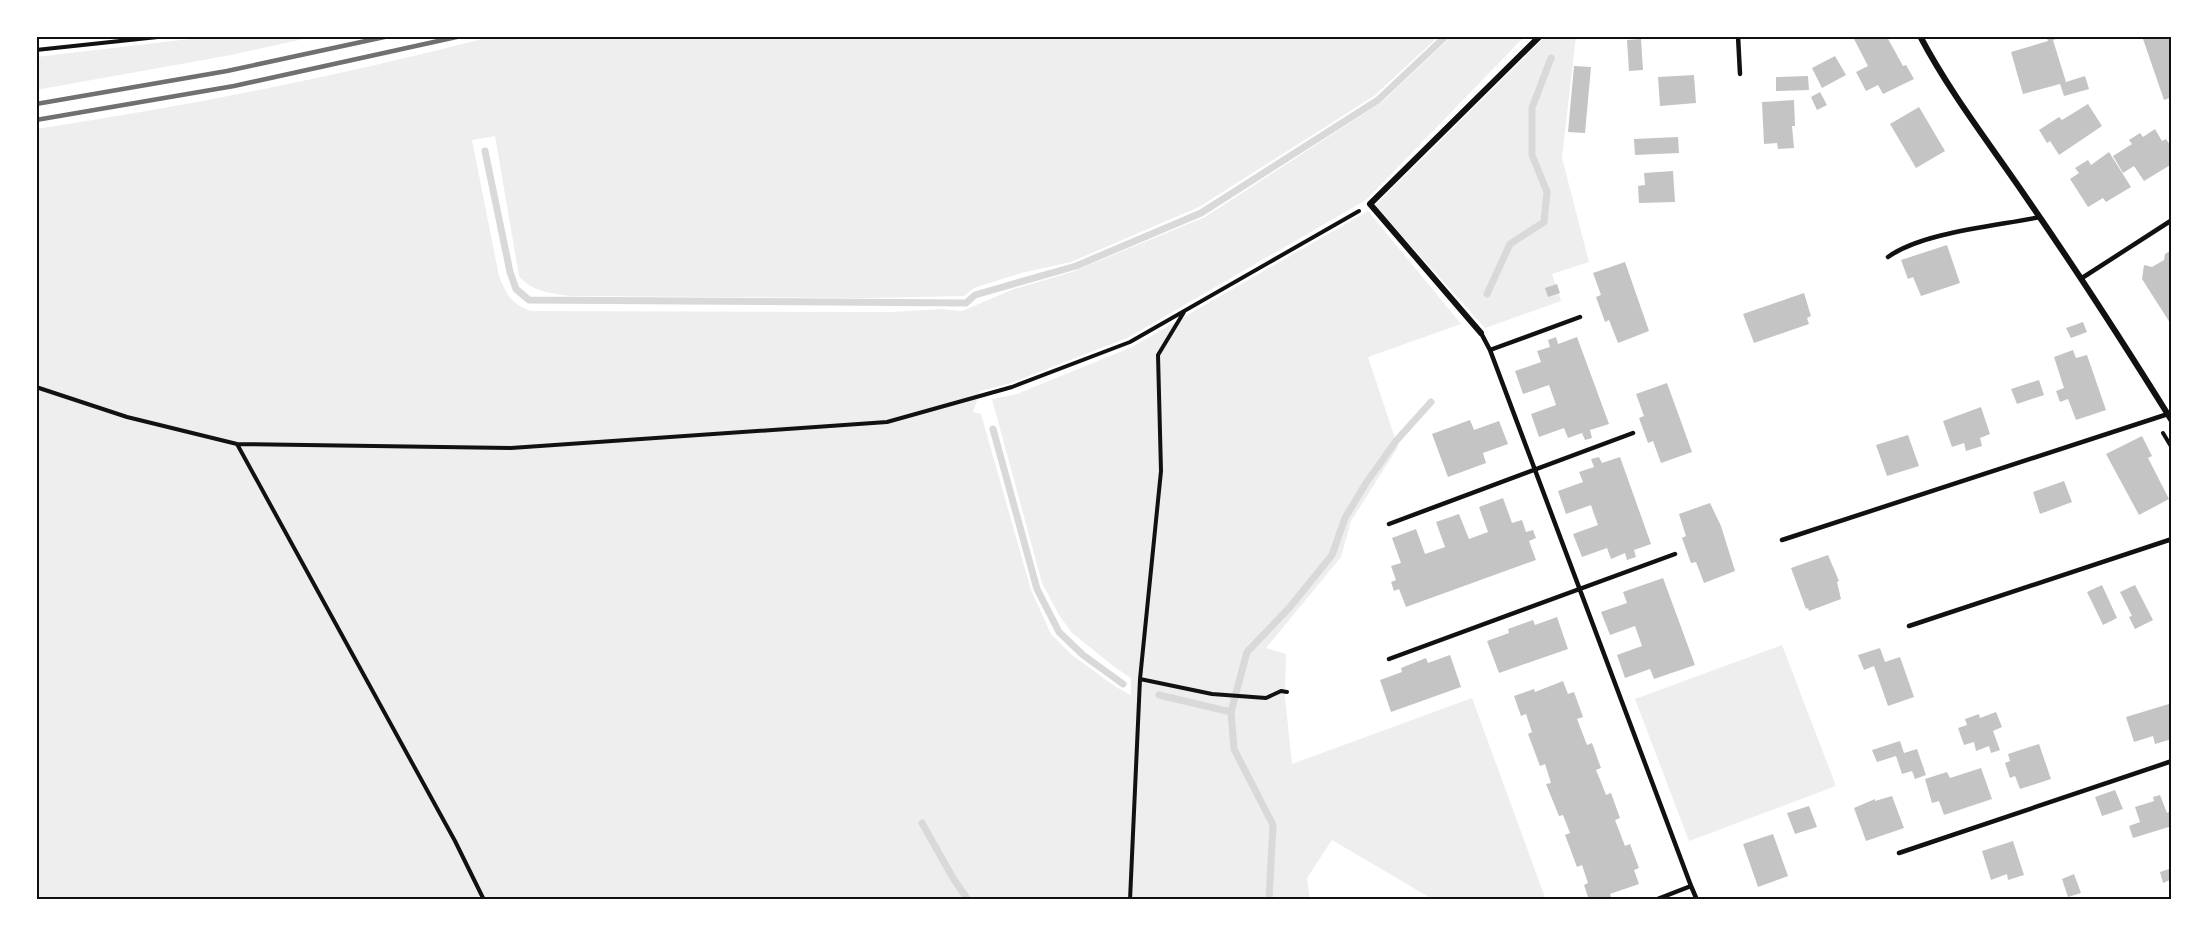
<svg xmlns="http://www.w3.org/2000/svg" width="2208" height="936" font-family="'PT Sans',sans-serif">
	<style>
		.green { fill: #eee }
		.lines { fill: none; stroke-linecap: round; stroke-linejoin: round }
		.stream { stroke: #d9d9d9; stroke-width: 7 }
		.building { fill: #c4c4c4 }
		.path { stroke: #111; stroke-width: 4 }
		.service { stroke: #111; stroke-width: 4.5 }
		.minor { stroke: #111; stroke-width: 6 }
		.rail { stroke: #707070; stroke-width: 4.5 }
		.neatline { fill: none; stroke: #111; stroke-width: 2 }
	</style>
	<rect width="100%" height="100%" fill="#fff"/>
	<path class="green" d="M215,36H317L231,55L36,90V57Z
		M494,36H1439L1374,96L1199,207L1071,262L1021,273L974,288L964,296L863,298L570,296C550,293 532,292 519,276L495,136L472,140L499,276C506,294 512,306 532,311L891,312L942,309L962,311L1014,289L1072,272L1205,217L1382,102L1452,36H1525L1366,200L1129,337L1008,384L980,391L973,412L981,414L1031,590L1051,634L1072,655L1116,687L1131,695V678L1116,668L1072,633L1059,615L1042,583L992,399L1017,394L1132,347L1368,211L1461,324L1368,357L1398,447L1351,521L1341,557L1266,648L1286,654L1285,697L1292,764L1472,698L1546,900H1434L1332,840L1307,878L1310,900H36V129C190,106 343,75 494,36Z
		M1546,36H1576L1562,158L1589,262L1552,274L1561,301L1485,328L1375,206Z
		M1782,645L1836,786L1689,841L1635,699Z"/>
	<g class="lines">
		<path class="stream" d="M485,151L510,272L516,289L529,300L966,303L975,295L1076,266L1201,213L1378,100L1446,36
			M1487,294L1510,244L1544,222L1547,192L1532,155V108L1551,58
			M993,429L1037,589L1059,632L1083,655L1123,684
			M1159,695L1231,712L1234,749L1273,825L1269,900
			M1231,712L1247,652L1290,607L1332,555L1345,518L1366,483L1396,441L1431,402
			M922,823L953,878L968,900"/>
	</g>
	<path class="building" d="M1861,36H1882L1884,39L1887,37L1903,66L1906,65L1914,79L1883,94L1878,85L1866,91L1856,72L1868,66L1854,39Z
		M2046,36H2065L2053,40L2066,82L2085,76L2089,89L2064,96L2060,84L2023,94L2011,52L2048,41Z
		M2142,36H2172V97L2164,100Z
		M1641,39L1643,70L1629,71L1627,40Z
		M1835,56L1846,75L1822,88L1812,68Z
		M1574,66L1591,67L1585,133L1568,132Z
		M1694,75L1696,103L1660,106L1658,77Z
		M1808,76L1809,90L1776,91V77Z
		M1820,92L1827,105L1817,110L1811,97Z
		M1794,100L1795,126H1792L1794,148L1778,149L1777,143L1764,144L1762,102Z
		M2088,104L2102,126L2059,155L2050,141L2047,143L2039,130L2059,117L2062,120Z
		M1919,107L1945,151L1916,168L1890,124Z
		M2155,129L2162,141L2166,139L2172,148L2169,151L2172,156V164L2144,181L2134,166L2123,173L2113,156L2132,144L2129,140L2140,133L2143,137Z
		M1678,137L1679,153L1635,155L1634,139Z
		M2109,152L2131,187L2106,202L2103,198L2088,207L2070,179L2079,173L2075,168L2088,160L2091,165Z
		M1673,171L1675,202L1639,203L1638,186L1645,185L1644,173Z
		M1947,245L1960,283L1921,296L1913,277L1908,279L1901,260Z
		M2172,250V326L2142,279L2144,265L2152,267L2164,260L2165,254Z
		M1625,262L1649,331L1618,343L1609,320L1605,322L1596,297L1601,295L1593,273Z
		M1557,284L1560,293L1548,297L1545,288Z
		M1804,293L1811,316L1807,318L1809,324L1754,343L1743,314Z
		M2083,322L2087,332L2071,338L2066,328Z
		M1556,337L1558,344L1577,337L1609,424L1590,430L1592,438L1585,440L1582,433L1568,438L1564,428L1539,437L1531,414L1556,405L1549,385L1523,394L1515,371L1541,362L1537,351L1550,347L1548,340Z
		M2073,350L2076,358L2087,355L2106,410L2076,420L2068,399L2060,402L2056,391L2064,388L2054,357Z
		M2039,380L2044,395L2017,404L2011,389Z
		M1667,383L1692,452L1661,463L1653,441L1648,443L1639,418L1644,416L1636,394Z
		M1981,407L1990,434L1980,438L1982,446L1966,451L1964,443L1952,447L1943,421Z
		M1470,420L1474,430L1499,421L1508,444L1483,453L1486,463L1448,477L1432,434Z
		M1908,435L1919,466L1887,476L1876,445Z
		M2142,436L2152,456L2148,458L2169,499L2139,515L2106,454Z
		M1599,457L1602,463L1620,457L1651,544L1634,550L1636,557L1627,560L1625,553L1611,559L1607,548L1582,557L1573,534L1598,525L1594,514L1591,505L1566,514L1558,491L1583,482L1579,472L1594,467L1591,459Z
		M2064,481L2072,502L2040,514L2033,492Z
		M1503,498L1512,523L1522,520L1526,532L1533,530L1536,538L1529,541L1536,560L1406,607L1399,589L1394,591L1391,582L1396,580L1391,566L1401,563L1392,538L1416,529L1425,554L1445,547L1436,522L1459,514L1469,539L1488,532L1479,507Z
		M1710,503L1721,526L1735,571L1704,583L1696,562L1691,563L1682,538L1686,536L1679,514Z
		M1828,555L1839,581L1837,582L1841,599L1809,611L1808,608L1806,609L1791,568Z
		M1663,578L1695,665L1654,679L1650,669L1625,678L1617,655L1642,646L1635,626L1610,635L1601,612L1627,603L1623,592Z
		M2102,585L2117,618L2103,625L2087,592Z
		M2135,585L2153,620L2135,629L2129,617L2132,616L2120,592Z
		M1557,617L1568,649L1499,673L1487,641L1509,633L1508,629L1533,620L1535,625Z
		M1880,648L1885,662L1900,657L1914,697L1888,706L1874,666L1864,670L1858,655Z
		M1450,655L1461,687L1391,712L1380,680L1402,672L1401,668L1426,658L1428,663Z
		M1563,681L1568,694L1574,692L1583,717L1577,719L1587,745L1592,743L1601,768L1596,770L1601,782L1606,795L1611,793L1620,818L1615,820L1625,846L1630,844L1639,868L1634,870L1639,884L1610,894L1611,897L1604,900H1589L1584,885L1588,883L1582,865L1577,867L1565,835L1570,833L1563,815L1559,816L1546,784L1551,783L1545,764L1540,766L1528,734L1532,732L1526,714L1521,716L1514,696L1534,689L1535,692Z
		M2172,703V739L2155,744L2153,736L2134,742L2126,717Z
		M1996,712L2002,727L1993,731L2000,750L1991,753L1989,746L1976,751L1974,742L1964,745L1958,728L1967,725L1965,719L1979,714L1980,718Z
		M1900,741L1904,753L1917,749L1926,775L1915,779L1912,771L1902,774L1896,756L1877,762L1872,750Z
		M2039,744L2051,779L2020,789L2015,776L2010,778L2005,763L2010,761L2008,754Z
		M1981,768L1992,799L1944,815L1939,801L1932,803L1925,779L1947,772L1950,778Z
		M2115,790L2123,809L2102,816L2095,797Z
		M2160,795L2167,813L2171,811L2172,826L2133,838L2129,826L2140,822L2135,807L2154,801L2153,797Z
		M1892,796L1904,828L1866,841L1854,808L1875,799V801Z
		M1809,806L1817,827L1795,834L1787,813Z
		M1773,834L1788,876L1758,887L1743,844Z
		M2013,841L2024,875L2008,880L2007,874L1991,880L1982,851Z
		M2172,868V879L2163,883L2160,872Z
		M2074,874L2081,893L2068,897L2062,879Z"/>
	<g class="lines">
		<path class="path" d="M36,50L167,36
			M36,387L127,417L237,444L511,448L887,422L1012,387L1130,342L1359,211
			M2163,433L2172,448
			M237,444L455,841L484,900
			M1140,679L1212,694L1266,698L1281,691L1287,692
			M1130,900L1140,679L1161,471L1158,355L1184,312"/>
		<path class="service" d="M1738,36L1740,74
			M1888,257C1923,232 1997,226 2040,217
			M2082,278L2172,220
			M1481,333L1490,350L1691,886
			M1490,350L1580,317
			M1389,524L1633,433
			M1782,540L2168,414
			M1909,626L2172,539
			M1389,659L1675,554
			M1899,853L2172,761
			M1655,900L1691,886L1697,900"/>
		<path class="minor" d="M1920,36C1951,95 1993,148 2030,203C2079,274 2126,347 2172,421
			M1481,333L1370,204L1540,36"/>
		<path class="rail" d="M36,104L227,71L389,36
			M36,120L234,86L461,36"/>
	</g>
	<rect width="2208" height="936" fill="none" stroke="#ffffff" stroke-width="75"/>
	<rect x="38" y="38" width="2132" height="860" class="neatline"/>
</svg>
